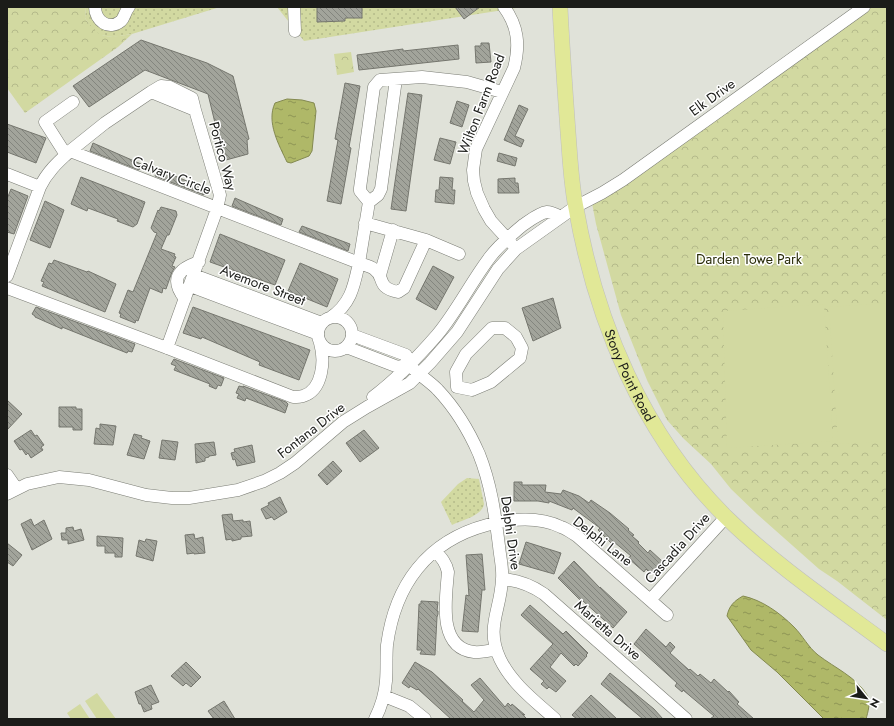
<svg xmlns="http://www.w3.org/2000/svg" width="894" height="726" font-family="Jost,sans-serif">
	<style>
		.grass { fill: url(#grass-dots) }
		.forest { fill: url(#forest-crowns) }
		.pitch { fill: #d2d9a1 }
		.water { fill: url(#water-ripples); stroke: #838950 }
		.building { fill: url(#building-back-hatch); stroke: #75766e }
		.lines { fill: none; stroke-linecap: round; stroke-linejoin: round }
		.minor-casing { stroke: #7b7d75; stroke-width: 13 }
		.major-casing { stroke: #bfbfbf; stroke-width: 16 }
		.minor { stroke: #fff; stroke-width: 12 }
		.major { stroke: #e1e897; stroke-width: 15 }
		.labels { text-anchor: middle; stroke-width: 3; stroke-linejoin: round; paint-order: stroke }
		.street-label { font-size: 14px; fill: #1b1c19; stroke: #fff }
		.park-label { font-size: 14px; fill: #292c08; stroke: #fff }
	</style>
	<defs>
		<pattern id="grass-dots" width="8" height="8" patternUnits="userSpaceOnUse"><rect width="8" height="8" fill="#d2d9a1"/><path d="M2 2h.1M6 6h.1" fill="none" stroke="#b4ba8a" stroke-width="1.8" stroke-linecap="round"/></pattern>
		<pattern id="forest-crowns" width="20" height="18" patternUnits="userSpaceOnUse"><rect width="20" height="18" fill="#d2d9a1"/><path d="M2 6a3 3 0 1 1 6 0M12 15a3 3 0 1 1 6 0" fill="none" stroke="#b4ba8a"/></pattern>
		<pattern id="water-ripples" width="26" height="14" patternUnits="userSpaceOnUse"><rect width="26" height="14" fill="#afb868"/><path d="M2 4q2-2 4 0t4 0M15 11q2-2 4 0t4 0" fill="none" stroke="#8e9555"/></pattern>
		<pattern id="building-back-hatch" width="6" height="6" patternUnits="userSpaceOnUse"><rect width="6" height="6" fill="#a2a49b"/><path d="M-1 5l2 2M0 0l6 6M5-1l2 2" fill="none" stroke="#83857e"/></pattern>
	</defs>
	<rect width="100%" height="100%" fill="#e0e2d9"/>
	<path class="grass" d="M86,7H220L132,34L113,37L99,35L92,29L85,18Z
		M277,7H523L304,41Z
		M467,478L479,479L484,504C482,516 462,520 452,525L441,502L458,484Z"/>
	<path class="forest" d="M7,7H86L85,18C99,40 107,38 132,34L118,47L25,113L7,88Z
		M866,7H887V620L837,581L819,569L757,514L731,489L711,464L684,439L667,420L647,380L621,315L596,224L591,198Z
		M351,52L354,72L337,75L334,54Z"/>
	<path class="pitch" d="M885,32L887,35V61L872,40Z
		M887,303V441L838,444L829,307Z
		M824,304L833,441L727,448L723,311Z
		M97,693L116,719H97L85,701Z
		M80,704L90,719H71L67,713Z"/>
	<path class="water" d="M287,99L302,100L314,103L316,111L312,151L309,156L291,163L287,162C279,145 266,122 275,103Z
		M743,596C762,600 780,613 794,627C803,636 808,647 818,655C835,668 856,677 867,695C871,702 868,712 866,719H824L777,672L751,650L727,616C729,606 734,601 743,596Z"/>
	<path class="building" d="M317,7H362V18H345V21L317,22Z
		M455,7H480L464,19Z
		M141,40L207,63L233,76L249,139L247,140L248,154L226,160V155L223,156L208,94L145,70L89,107L73,86Z
		M481,43H489L491,62L476,63L475,46H481Z
		M458,45L459,59L359,70L357,55L403,49V51Z
		M345,83L360,86L349,147L351,148L341,204L327,201L338,140L335,139Z
		M408,93L422,95L406,211L391,209Z
		M457,101L469,105L462,127L450,123Z
		M519,105L528,109L515,136L524,140L521,147L504,140Z
		M7,124L46,138L36,163L7,152Z
		M440,138L456,142L450,164L434,160Z
		M93,143L141,164L139,170L90,151Z
		M499,153L517,158L515,166L497,161Z
		M158,169L206,189L204,195L155,176Z
		M81,177L145,202L137,224L133,227L117,221L118,219L88,208L87,211L71,204Z
		M440,177L453,178L452,190H455L454,204L435,202L436,190H439Z
		M515,178V183H518L519,193H498V179Z
		M11,189L28,196L14,234L7,232V199Z
		M235,198L283,219L281,225L232,206Z
		M45,201L64,210L50,248L30,240Z
		M161,207L176,211L177,215L169,235H167L161,249L175,254L174,256L176,257L172,266L175,267L172,272L166,289L163,288L162,293L150,288L138,321L136,320L135,323L120,317L121,314L119,313L128,290L133,292L157,233L154,232L151,228L158,210L159,211Z
		M302,226L350,244L348,251L299,232Z
		M220,234L285,260L275,285L210,262Z
		M54,260L87,272L88,271L116,284L105,312L42,286L44,282L41,281L49,263L52,264Z
		M300,263L338,279L327,307L288,291Z
		M433,266L454,277L436,310L416,299Z
		M553,298L561,328L533,341L522,308Z
		M36,307L135,344L132,352L128,351L127,353L62,327V329L35,317V316L32,314Z
		M193,307L310,350L299,380L259,365L260,362L202,337L201,339L183,333Z
		M174,359L224,378L221,386L218,385L216,389L209,386L210,384L174,370L176,366L171,364Z
		M239,386L243,387V386L286,402L288,404L285,413L246,398L245,401L237,398L239,394L236,393Z
		M7,400L22,414L7,430Z
		M59,407H76V409H82V430H73V427H59Z
		M100,424L116,426L113,445L94,444L96,428L100,429Z
		M31,430L35,436L37,435L44,445L41,447L43,450L31,458L28,453L26,455L22,449L20,450L14,441Z
		M364,430L379,448L360,462L346,443Z
		M134,434L142,436L141,438L150,441L144,459L127,455Z
		M162,440L178,442L175,460L159,458Z
		M214,442L216,455L209,456V457L205,458V461L196,463L195,444Z
		M252,445L255,462L237,466L235,459L233,460L231,453L235,452L234,449Z
		M333,461L342,471L327,485L318,475Z
		M514,482H522V485H546L545,492L561,494L563,490L579,496L589,503L591,500L610,513L629,529L628,530L634,535L632,536L639,542L638,543L648,553L650,550L663,562L651,574L646,569L644,572L628,558L631,556L614,542L612,544L598,530L600,528L573,508L572,510L549,501V503L538,501H514Z
		M280,497L287,512L274,520L272,517L266,519L261,509L269,505L268,503Z
		M232,514L233,521L243,520V522L250,521L252,536L241,537V539L232,541V539L226,540L222,515Z
		M31,519L34,526L44,520L52,539L32,550L21,524Z
		M73,527L74,531L81,529L84,540L68,544V540H62L61,533H66V528Z
		M194,534L195,539L203,537L205,553L194,554V553L187,554L185,535Z
		M97,536L123,538L122,557H115V553H105V546H97Z
		M146,539L157,541L153,561L136,556L139,540L145,542Z
		M526,542L561,553L554,574L519,564Z
		M7,543L22,555L13,566L7,562Z
		M482,554L485,590H482L478,632L462,631L466,595L469,596L466,555Z
		M574,561L600,588V587L627,612L613,628L583,601L582,602L558,578Z
		M421,601L438,602L437,611H438V614L437,617L435,655L420,654L422,650H417L419,604H421Z
		M530,605L563,634L566,631L588,653L586,655L587,656L578,666L576,664L574,666L561,653L550,667L566,681L556,692L549,687L547,689L541,684L544,681L530,669L553,644L521,615Z
		M646,629L666,647L670,642L675,647L670,653L689,670L690,669L698,676L700,674L711,683L714,679L728,692L729,691L739,702L737,704L754,719H710L714,716L683,690L682,692L675,686L677,683L634,644Z
		M186,662L201,677L191,687L186,683L183,686L171,676Z
		M415,662L432,672L463,700L462,701L474,712L484,700L471,685L480,678L505,707L508,703L511,706L512,704L525,715L522,714L527,719H451L418,689L417,690L410,686L409,688L402,683Z
		M610,673L654,709L663,719H643L601,684Z
		M151,685L159,702L151,705L152,709L144,712L141,704H139L135,692Z
		M591,695L603,706L617,719H577L572,715Z
		M224,701L235,719H214L208,711Z"/>
	<g class="lines">
		<g class="minor-casing">
			<path id="minor" d="M95,7C95,21 109,31 121,21C125,17 125,11 129,7
				M294,7L295,31
				M504,7C518,26 520,45 514,68L476,149L473,170L474,181L477,193L484,209L491,221L511,243
				M151,92L161,86L170,87L192,98L195,110
				M70,151L105,123L151,92L195,110L220,195L217,209L167,348
				M66,155L45,122L73,102
				M7,174L40,187
				M369,202L378,195L381,189L396,79
				M365,223L426,240L459,254
				M426,240L404,288L398,292C375,287 386,277 374,269C370,266 364,265 359,263L369,202L360,191V188L374,87L380,80L422,77L467,82L502,92
				M194,275L322,323
				M380,275L393,230
				M7,276L40,187C47,172 58,162 70,151L359,263C354,286 351,304 330,318
				M190,286L318,334
				M7,288L167,348L293,397C296,397 300,397 303,396C323,390 325,360 320,343
				M185,299C170,280 177,269 199,262
				M318 334a17 17 0 1 1 34 0a17 17 0 1 1-34 0Z
				M492,328H505L516,337L522,348L520,358L491,382L472,390L457,387L456,372L466,354Z
				M352,335L406,355C407,358 407,361 409,364C413,371 431,382 438,390C455,408 469,431 479,454C491,484 495,514 499,546C500,557 503,568 502,579C501,610 485,627 500,659C512,684 535,701 555,719
				M346,347L398,367L409,364
				M373,397C397,379 417,358 437,335C457,311 471,282 490,257C499,245 511,235 523,225C529,221 539,213 547,212C552,212 557,215 561,217
				M7,475L16,488
				M7,494L27,484L59,477L89,480L146,495L172,498H189L238,490L264,481L280,473L295,463L343,422L367,407L410,383L430,363L457,332L498,269L516,249L575,207L602,193L623,180L864,7
				M435,551C442,558 446,563 448,572C446,598 437,648 474,652C481,653 489,650 496,650
				M502,579C518,580 531,585 544,594L686,719
				M651,599L726,517
				M384,696L409,706L425,719
				M375,719C381,707 385,695 386,681C387,669 386,657 387,645C395,585 427,541 487,525C510,519 538,516 561,527C567,529 572,533 577,536L667,615"/>
		</g>
		<g class="major-casing">
			<g id="major">
				<path id="s1" d="M560,7C562,49 565,90 568,132C570,157 571,183 576,208C596,322 643,435 726,517C775,565 833,604 887,644"/>
			</g>
		</g>
		<use href="#minor" class="minor"/>
		<use href="#major" class="major"/>
	</g>
	<g class="labels">
		<g class="street-label">
			<text transform="translate(712 97) rotate(-36)" y="5">Elk Drive</text>
			<text transform="translate(481 104) rotate(-69)" y="5">Wilton Farm Road</text>
			<text transform="translate(223 156) rotate(75)" y="5">Portico Way</text>
			<text transform="translate(172 175) rotate(21)" y="5">Calvary Circle</text>
			<text transform="translate(263 285) rotate(21)" y="5">Avemore Street</text>
			<text dy="5" stroke="none"><textPath href="#s1" startOffset="378">Stony Point Road</textPath></text>
			<text transform="translate(311 430) rotate(-38)" y="5">Fontana Drive</text>
			<text transform="translate(511 533) rotate(82)" y="5">Delphi Drive</text>
			<text transform="translate(603 541) rotate(38)" y="5">Delphi Lane</text>
			<text transform="translate(677 548) rotate(-48)" y="5">Cascadia Drive</text>
			<text transform="translate(608 630) rotate(41)" y="5">Marietta Drive</text>
		</g>
		<g class="park-label">
			<text x="749" y="264">Darden Towe Park</text>
		</g>
	</g>
	<rect width="894" height="726" fill="none" stroke="#1b1c19" stroke-width="16"/>
	<g transform="translate(866 698) rotate(120)" stroke="#ffffff" stroke-width="3" paint-order="stroke">
	<path d="M0-3L7 15L0 10L-7 15Z" fill="#1b1c19"/>
	<text y="-6" font-size="11" font-weight="bold" text-anchor="middle" fill="#1b1c19">N</text>
	</g>
</svg>
